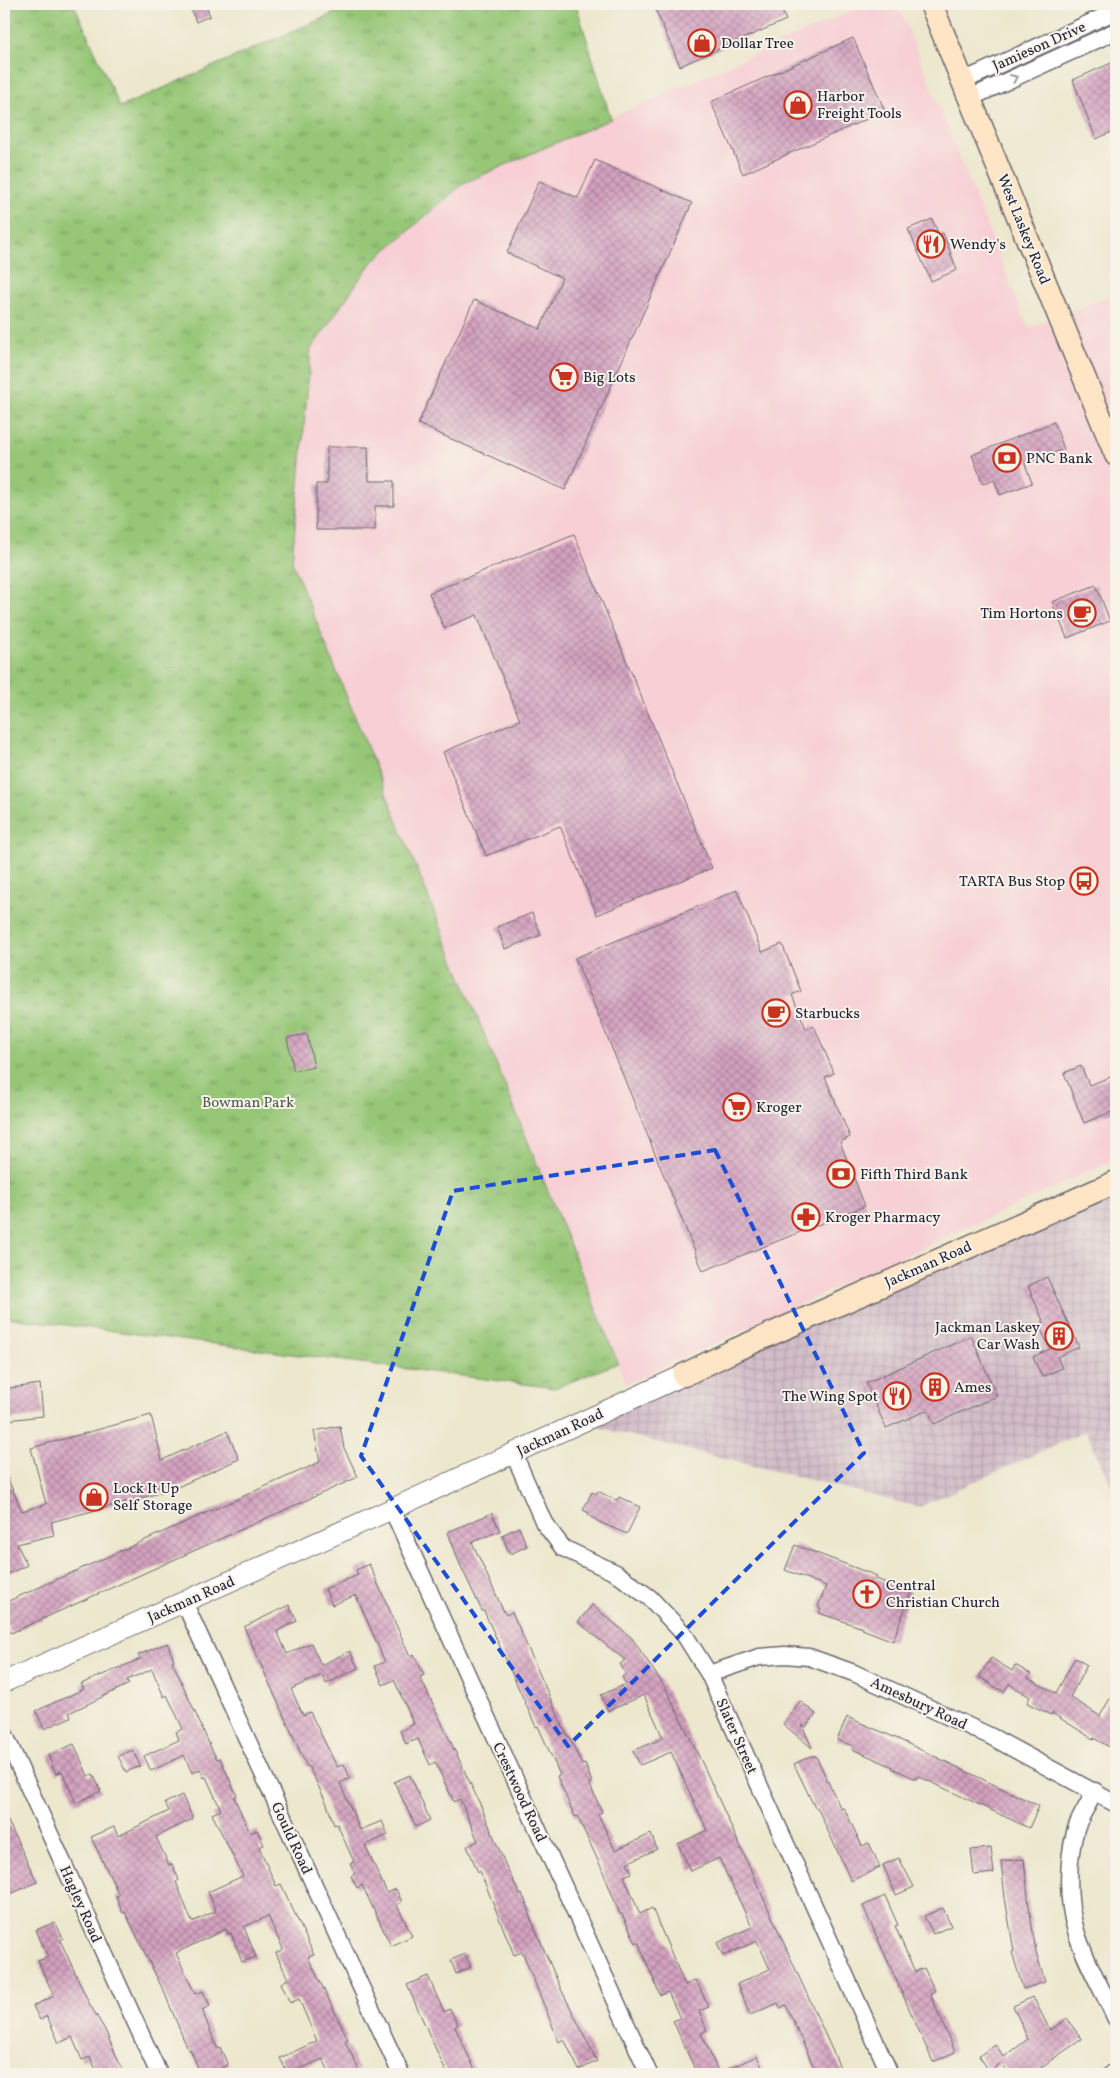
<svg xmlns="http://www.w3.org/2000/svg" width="1120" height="2078" font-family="Vollkorn,serif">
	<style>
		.built { fill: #f7cfd4 }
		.industrial { fill: url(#industrial-grid) }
		.park { fill: url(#park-tufts); stroke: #5c7458 }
		.building { fill: url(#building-cross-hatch) }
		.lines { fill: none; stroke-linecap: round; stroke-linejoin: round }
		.minor-casing { stroke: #69676e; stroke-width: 19 }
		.tertiary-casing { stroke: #69676e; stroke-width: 22 }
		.secondary-casing { stroke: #69676e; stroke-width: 25 }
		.minor { stroke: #fff; stroke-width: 16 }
		.tertiary { stroke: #fff; stroke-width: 20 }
		.secondary { stroke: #fde5c5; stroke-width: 22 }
		.oneway { stroke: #9c9ca7 }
		.marked { fill: none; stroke: #1d4ed8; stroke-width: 4; stroke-dasharray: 10 6; stroke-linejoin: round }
		.labels { text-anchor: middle; stroke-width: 4; stroke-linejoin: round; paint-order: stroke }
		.poi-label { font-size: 15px; fill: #22223b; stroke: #f7f3e8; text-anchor: start }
		.street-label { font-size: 15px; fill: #22223b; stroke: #f7f3e8 }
		.park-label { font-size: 15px; fill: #4b5b50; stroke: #f7f3e8 }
	</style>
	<defs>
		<pattern id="industrial-grid" width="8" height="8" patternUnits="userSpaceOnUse" patternTransform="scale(1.25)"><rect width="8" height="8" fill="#d2bdc8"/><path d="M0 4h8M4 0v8" fill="none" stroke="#b4a2ad"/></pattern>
		<pattern id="park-tufts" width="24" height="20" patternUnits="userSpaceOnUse" patternTransform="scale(1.25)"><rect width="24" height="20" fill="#96c676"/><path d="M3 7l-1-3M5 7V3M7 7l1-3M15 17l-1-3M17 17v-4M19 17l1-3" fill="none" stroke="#7aa062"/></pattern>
		<pattern id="building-cross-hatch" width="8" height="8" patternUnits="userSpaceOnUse" patternTransform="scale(1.25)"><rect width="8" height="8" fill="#d4a2c0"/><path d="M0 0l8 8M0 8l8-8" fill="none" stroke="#ac849d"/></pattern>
	</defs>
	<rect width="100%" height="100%" fill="#f7f3e8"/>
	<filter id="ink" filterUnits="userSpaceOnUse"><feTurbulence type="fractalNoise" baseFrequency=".02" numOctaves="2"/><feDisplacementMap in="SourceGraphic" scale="10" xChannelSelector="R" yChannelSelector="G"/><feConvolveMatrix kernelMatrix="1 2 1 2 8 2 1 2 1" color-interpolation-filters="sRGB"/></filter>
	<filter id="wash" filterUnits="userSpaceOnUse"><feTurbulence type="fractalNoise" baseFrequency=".0096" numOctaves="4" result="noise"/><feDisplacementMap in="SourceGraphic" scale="20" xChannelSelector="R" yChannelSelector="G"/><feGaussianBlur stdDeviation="1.12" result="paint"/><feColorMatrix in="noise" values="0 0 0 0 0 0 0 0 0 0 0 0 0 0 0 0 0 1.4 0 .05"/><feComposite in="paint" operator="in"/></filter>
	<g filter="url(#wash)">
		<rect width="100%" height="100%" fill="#ede7cd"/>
		<path class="built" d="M867,4H898L1028,328L1116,293V1159L626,1384L292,562L311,349L371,263L464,183Z"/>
		<path class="industrial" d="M1116,1181V1497L1086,1431L919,1507L581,1423Z"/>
		<path class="park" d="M4,4H74L120,107L355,4H576L611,119L464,183L371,263L311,349L292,562L618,1363L555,1388L4,1317Z"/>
		<g id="blocks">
			<path class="building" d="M189,4H205L210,16L196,22Z
				M653,4H779L786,20L680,66Z
				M853,38L885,111L743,174L711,102Z
				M1116,61V130L1096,139L1073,80Z
				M595,160L692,203L565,490L418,424L474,300L540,329L562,278L507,253L539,181L578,198Z
				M932,219L939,235L943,233L957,270L931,281L908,229Z
				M1054,422L1064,449L1025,464L1032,483L1000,495L994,479L983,484L972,455Z
				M327,447H368L369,481H394V506H375V530H316V484H327Z
				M574,534L712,868L597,915L560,826L486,856L443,752L520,720L477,615L444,628L429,593Z
				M1096,585L1110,621L1067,638L1052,602Z
				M737,890L762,952L782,944L801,991L792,995L806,1029L814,1026L834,1073L825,1077L850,1137L840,1142L865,1206L703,1271L575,958Z
				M532,913L541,935L505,949L497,927Z
				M307,1034L314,1067L294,1071L287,1038Z
				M1081,1066L1089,1085L1116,1075V1110L1084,1123L1064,1073Z
				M1047,1277L1079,1347L1057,1357L1062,1368L1042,1377L1033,1357L1050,1349L1039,1325L1044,1323L1028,1286Z
				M971,1336L997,1396L934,1424L928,1410L886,1428L866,1383Z
				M40,1384L43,1416L7,1420L4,1389Z
				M151,1415L162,1460L227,1431L239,1459L171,1490L51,1522L54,1535L17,1544L27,1565L4,1576V1470L22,1511L46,1504L31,1448Z
				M340,1426L344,1448L358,1477L11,1633L4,1616V1603L320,1462L314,1431Z
				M598,1491L613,1499L617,1500L619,1497L640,1507L627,1534L601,1523L588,1515L589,1513L583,1510L592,1492L596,1494Z
				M492,1513L500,1531L472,1542L503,1610L506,1615L512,1612L567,1736H569L582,1765L585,1764L592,1782L589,1783L602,1812L598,1814L615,1850L651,1834L657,1849L627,1863L632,1873L624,1876L640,1914L652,1908L685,1985L696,1980L709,2007L699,2011L707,2030L701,2033L719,2073L757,2056L765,2074H697L673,2021L680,2018L668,1992L660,1995L638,1942L636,1943L622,1914H620L601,1867L580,1822L577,1816L575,1817L557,1776L560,1775L538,1726L536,1727L484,1611H482L459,1562L448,1532Z
				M519,1527L527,1546L510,1554L502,1535Z
				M795,1545L877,1576L876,1579L911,1592L893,1641L862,1629L863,1628L819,1613L821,1609L818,1607L826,1586L785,1570Z
				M369,1564L410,1656L414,1654L424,1675L420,1677L480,1804L506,1866L520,1895L522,1894L530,1911L528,1912L560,1987L597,2061L579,2070L564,2039L559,2042L524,1956L522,1952L514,1955L480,1871L478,1872L467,1846L478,1841L460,1799L454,1802L435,1762L430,1765L418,1739L406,1744L400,1731L414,1724L394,1680L383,1685L375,1666L385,1662L356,1595L332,1605L325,1589L358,1575L356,1570Z
				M289,1605L297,1621L277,1631L287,1654L311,1643L321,1665L350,1651L358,1668L326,1684L322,1675L291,1689L303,1715L310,1712L337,1767L344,1764L350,1778L340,1783L360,1830L382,1821L388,1835L365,1845L387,1893L396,1889L402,1902L397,1905L412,1936L391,1946L362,1885L357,1888L351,1876L355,1874L350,1864L354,1862L337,1824L334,1825L327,1804L309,1767H307L244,1627Z
				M592,1605L632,1638L666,1689L706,1771L843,2074H817L786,2005L780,2008L778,2003L750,2015L737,1984L770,1969L757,1941L723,1956L717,1943L752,1927L719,1858L691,1871L678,1844L707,1830L671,1752L640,1765L633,1751L663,1738L644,1695L608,1711L601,1695L626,1684L622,1677L626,1674L620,1664L625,1660L578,1622Z
				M167,1643L174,1660L172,1661L212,1750L217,1759L220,1758L237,1796L234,1797L250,1833L257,1830L264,1845L259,1847L276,1886L281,1884L314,1955L308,1957L348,2039L345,2041L359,2070L350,2074H330L323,2059L288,2074L280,2058L317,2041L299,1999L290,2003L281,1983L288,1979L276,1953L283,1949L268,1916L244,1927L256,1957L242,1962L231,1933L228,1934L226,1929L176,1953L195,1994L203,1991L210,2006L202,2010L217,2048L220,2047L228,2065L208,2074H201L190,2049L188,2050L165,1994L125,1912L123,1913L116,1896L119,1895L91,1837L114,1827L118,1836L169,1811L165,1803L182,1795L193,1819L156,1837L169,1865L172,1864L179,1880L176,1882L192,1922L216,1911L208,1892L243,1876L212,1814L221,1810L206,1777L204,1778L200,1769L192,1773L184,1755L151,1771L144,1756L179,1740L176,1732L183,1729L167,1695L164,1697L152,1669L127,1680L129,1684L69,1713L71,1717L44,1729L36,1711L84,1689L81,1684L140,1659L138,1655Z
				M991,1658L1012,1671L1015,1665L1031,1674L1028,1678L1056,1693L1075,1658L1087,1665L1070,1697L1100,1716L1116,1688V1751L1094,1738L1093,1739L1052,1713L1051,1715L1027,1703L1030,1697L1009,1684L1004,1692L979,1677Z
				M800,1701L816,1714L806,1727L802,1725L812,1748L783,1724Z
				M847,1717L896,1738L1039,1806L1029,1828L918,1776L916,1779L892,1768L893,1767L852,1749L853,1746L837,1740Z
				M74,1744L88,1776L93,1774L101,1791L76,1803L62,1771L56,1774L48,1755Z
				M133,1750L140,1766L126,1772L118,1756Z
				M811,1756H816L841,1809L844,1808L862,1846L869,1843L880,1867L851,1881L817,1807L815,1808L794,1764Z
				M410,1775L430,1820L416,1827L394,1782Z
				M4,1813L37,1882L4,1897Z
				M991,1848L994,1873L974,1875L971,1850Z
				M899,1858L914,1887L896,1895L883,1865Z
				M1024,1859L1029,1907L1036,1952L1045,1982L1023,1989L1012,1952L1014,1951L1005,1898L1001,1861Z
				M885,1896L898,1925L895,1926L915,1972L924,1968L935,1991L930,1994L955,2052L933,2062L863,1906Z
				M943,1908L951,1926L933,1934L924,1916Z
				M55,1922L63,1938L60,1940L89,2003L105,2030L124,2074H98L90,2057L82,2060L72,2037L59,2043L47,2016L40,2020L33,2006L54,1996L38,1961L48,1957L36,1930Z
				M465,1954L471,1967L456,1974L451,1960Z
				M428,1976L444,2012L450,2009L458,2025L455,2027L477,2074H447L407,1985Z
				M1033,1997L1050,2030L1067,2019L1082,2039L1031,2074H1009L1001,2063L990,2072L979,2056L995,2044L1004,2057L1028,2039L1013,2006Z"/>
		</g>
	</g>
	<g filter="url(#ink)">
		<use href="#blocks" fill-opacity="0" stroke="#69676e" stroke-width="1"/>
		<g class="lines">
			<g class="minor-casing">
				<path id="minor" d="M963,81L1116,11
					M970,98L1116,31
					M514,1454L544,1523L563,1548L616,1573L650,1598L684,1634L709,1674L890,2074
					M392,1509L649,2074
					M184,1602L401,2074
					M709,1674L759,1657L785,1655L809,1657L854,1673L990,1736L1116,1804
					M4,1733L159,2074
					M1095,1791C1089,1804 1078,1819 1075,1832C1067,1863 1067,1901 1076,1931C1085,1962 1103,1990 1116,2019
					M1112,2074L1116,2071"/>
			</g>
			<g class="tertiary-casing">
				<path id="tertiary" d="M4,1682L392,1509L684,1375"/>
			</g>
			<g class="secondary-casing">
				<path id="secondary" d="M931,4L1116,455
					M684,1375L735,1350L1116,1182"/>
			</g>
			<use href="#minor" class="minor"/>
			<use href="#tertiary" class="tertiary"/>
			<use href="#secondary" class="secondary"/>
		</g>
		<defs><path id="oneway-chevron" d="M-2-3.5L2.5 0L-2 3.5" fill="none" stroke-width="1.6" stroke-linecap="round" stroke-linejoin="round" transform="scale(1.25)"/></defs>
		<use class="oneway" href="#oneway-chevron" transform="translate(1014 78) rotate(-24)"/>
	</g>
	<path class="marked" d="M715,1150L864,1453L568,1746L361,1456L453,1191Z"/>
	<defs>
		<g id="shop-ring" transform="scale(1.4375)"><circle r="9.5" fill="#f7f3e8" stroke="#c8321e" stroke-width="1.5"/><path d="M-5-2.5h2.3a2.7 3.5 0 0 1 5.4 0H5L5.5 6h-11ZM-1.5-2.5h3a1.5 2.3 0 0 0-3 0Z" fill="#c8321e"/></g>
		<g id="restaurant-ring" transform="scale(1.4375)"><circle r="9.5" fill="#f7f3e8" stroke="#c8321e" stroke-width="1.5"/><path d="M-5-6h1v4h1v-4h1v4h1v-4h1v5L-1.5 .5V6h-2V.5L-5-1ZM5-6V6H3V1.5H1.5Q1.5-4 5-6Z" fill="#c8321e"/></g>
		<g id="supermarket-ring" transform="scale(1.4375)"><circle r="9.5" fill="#f7f3e8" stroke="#c8321e" stroke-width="1.5"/><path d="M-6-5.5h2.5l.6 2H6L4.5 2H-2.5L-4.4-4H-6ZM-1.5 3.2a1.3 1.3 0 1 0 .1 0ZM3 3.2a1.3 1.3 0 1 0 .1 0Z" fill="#c8321e"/></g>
		<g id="bank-ring" transform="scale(1.4375)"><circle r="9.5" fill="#f7f3e8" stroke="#c8321e" stroke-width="1.5"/><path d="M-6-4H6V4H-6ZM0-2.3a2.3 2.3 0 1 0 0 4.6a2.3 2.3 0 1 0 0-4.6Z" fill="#c8321e"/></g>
		<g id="cafe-ring" transform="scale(1.4375)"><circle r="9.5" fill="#f7f3e8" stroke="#c8321e" stroke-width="1.5"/><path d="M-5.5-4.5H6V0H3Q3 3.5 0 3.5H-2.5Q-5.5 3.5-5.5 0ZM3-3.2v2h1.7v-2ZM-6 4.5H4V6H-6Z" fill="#c8321e"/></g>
		<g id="bus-ring" transform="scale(1.4375)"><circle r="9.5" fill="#f7f3e8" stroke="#c8321e" stroke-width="1.5"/><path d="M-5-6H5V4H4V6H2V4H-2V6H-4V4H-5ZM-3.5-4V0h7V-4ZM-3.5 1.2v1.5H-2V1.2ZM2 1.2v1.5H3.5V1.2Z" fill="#c8321e"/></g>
		<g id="pharmacy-ring" transform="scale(1.4375)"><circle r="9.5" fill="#f7f3e8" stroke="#c8321e" stroke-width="1.5"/><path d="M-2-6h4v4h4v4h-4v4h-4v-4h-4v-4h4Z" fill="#c8321e"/></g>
		<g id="building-ring" transform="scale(1.4375)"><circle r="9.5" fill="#f7f3e8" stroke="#c8321e" stroke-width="1.5"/><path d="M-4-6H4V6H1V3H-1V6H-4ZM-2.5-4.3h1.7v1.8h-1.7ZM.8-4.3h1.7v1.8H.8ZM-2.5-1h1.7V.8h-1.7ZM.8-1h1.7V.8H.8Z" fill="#c8321e"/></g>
		<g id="church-ring" transform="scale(1.4375)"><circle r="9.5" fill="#f7f3e8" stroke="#c8321e" stroke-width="1.5"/><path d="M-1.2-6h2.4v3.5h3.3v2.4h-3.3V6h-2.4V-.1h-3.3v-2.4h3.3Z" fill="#c8321e"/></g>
	</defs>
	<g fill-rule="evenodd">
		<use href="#shop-ring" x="702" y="43"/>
		<use href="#shop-ring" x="798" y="105"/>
		<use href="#restaurant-ring" x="931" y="244"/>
		<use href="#supermarket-ring" x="564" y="377"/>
		<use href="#bank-ring" x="1007" y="458"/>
		<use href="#cafe-ring" x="1082" y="613"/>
		<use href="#bus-ring" x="1084" y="881"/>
		<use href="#cafe-ring" x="776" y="1013"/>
		<use href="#supermarket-ring" x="737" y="1107"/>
		<use href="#bank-ring" x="841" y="1174"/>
		<use href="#pharmacy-ring" x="806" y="1217"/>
		<use href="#building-ring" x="1059" y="1336"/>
		<use href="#building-ring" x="935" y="1387"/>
		<use href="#restaurant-ring" x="897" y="1396"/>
		<use href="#shop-ring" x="94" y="1497"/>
		<use href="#church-ring" x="867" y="1594"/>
	</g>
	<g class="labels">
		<g class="poi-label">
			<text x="721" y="48">Dollar Tree</text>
			<text x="817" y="101">Harbor<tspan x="817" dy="17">Freight Tools</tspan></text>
			<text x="950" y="249">Wendy's</text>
			<text x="583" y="382">Big Lots</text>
			<text x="1026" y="463">PNC Bank</text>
			<text x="1063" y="618" text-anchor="end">Tim Hortons</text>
			<text x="1065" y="886" text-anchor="end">TARTA Bus Stop</text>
			<text x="795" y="1018">Starbucks</text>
			<text x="756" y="1112">Kroger</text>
			<text x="860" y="1179">Fifth Third Bank</text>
			<text x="825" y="1222">Kroger Pharmacy</text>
			<text x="1040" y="1332" text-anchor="end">Jackman Laskey<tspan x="1040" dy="17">Car Wash</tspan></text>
			<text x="954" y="1392">Ames</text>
			<text x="878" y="1401" text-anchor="end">The Wing Spot</text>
			<text x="113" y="1493">Lock It Up<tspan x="113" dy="17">Self Storage</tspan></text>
			<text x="886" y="1590">Central<tspan x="886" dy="17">Christian Church</tspan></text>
		</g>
		<g class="street-label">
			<text transform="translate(1039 46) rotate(-24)" y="5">Jamieson Drive</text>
			<text transform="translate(1024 229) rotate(68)" y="5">West Laskey Road</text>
			<text transform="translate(928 1264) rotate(-24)" y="5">Jackman Road</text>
			<text transform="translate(560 1432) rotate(-25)" y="5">Jackman Road</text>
			<text transform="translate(191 1599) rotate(-24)" y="5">Jackman Road</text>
			<text transform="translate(919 1703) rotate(25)" y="5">Amesbury Road</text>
			<text transform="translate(737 1736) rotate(66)" y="5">Slater Street</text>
			<text transform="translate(520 1792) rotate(65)" y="5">Crestwood Road</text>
			<text transform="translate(292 1838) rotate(65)" y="5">Gould Road</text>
			<text transform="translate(81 1904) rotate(66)" y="5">Hagley Road</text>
		</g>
		<g class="park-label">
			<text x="248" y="1107">Bowman Park</text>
		</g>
	</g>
	<rect width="1120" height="2078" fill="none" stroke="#f7f3e8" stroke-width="20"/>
</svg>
